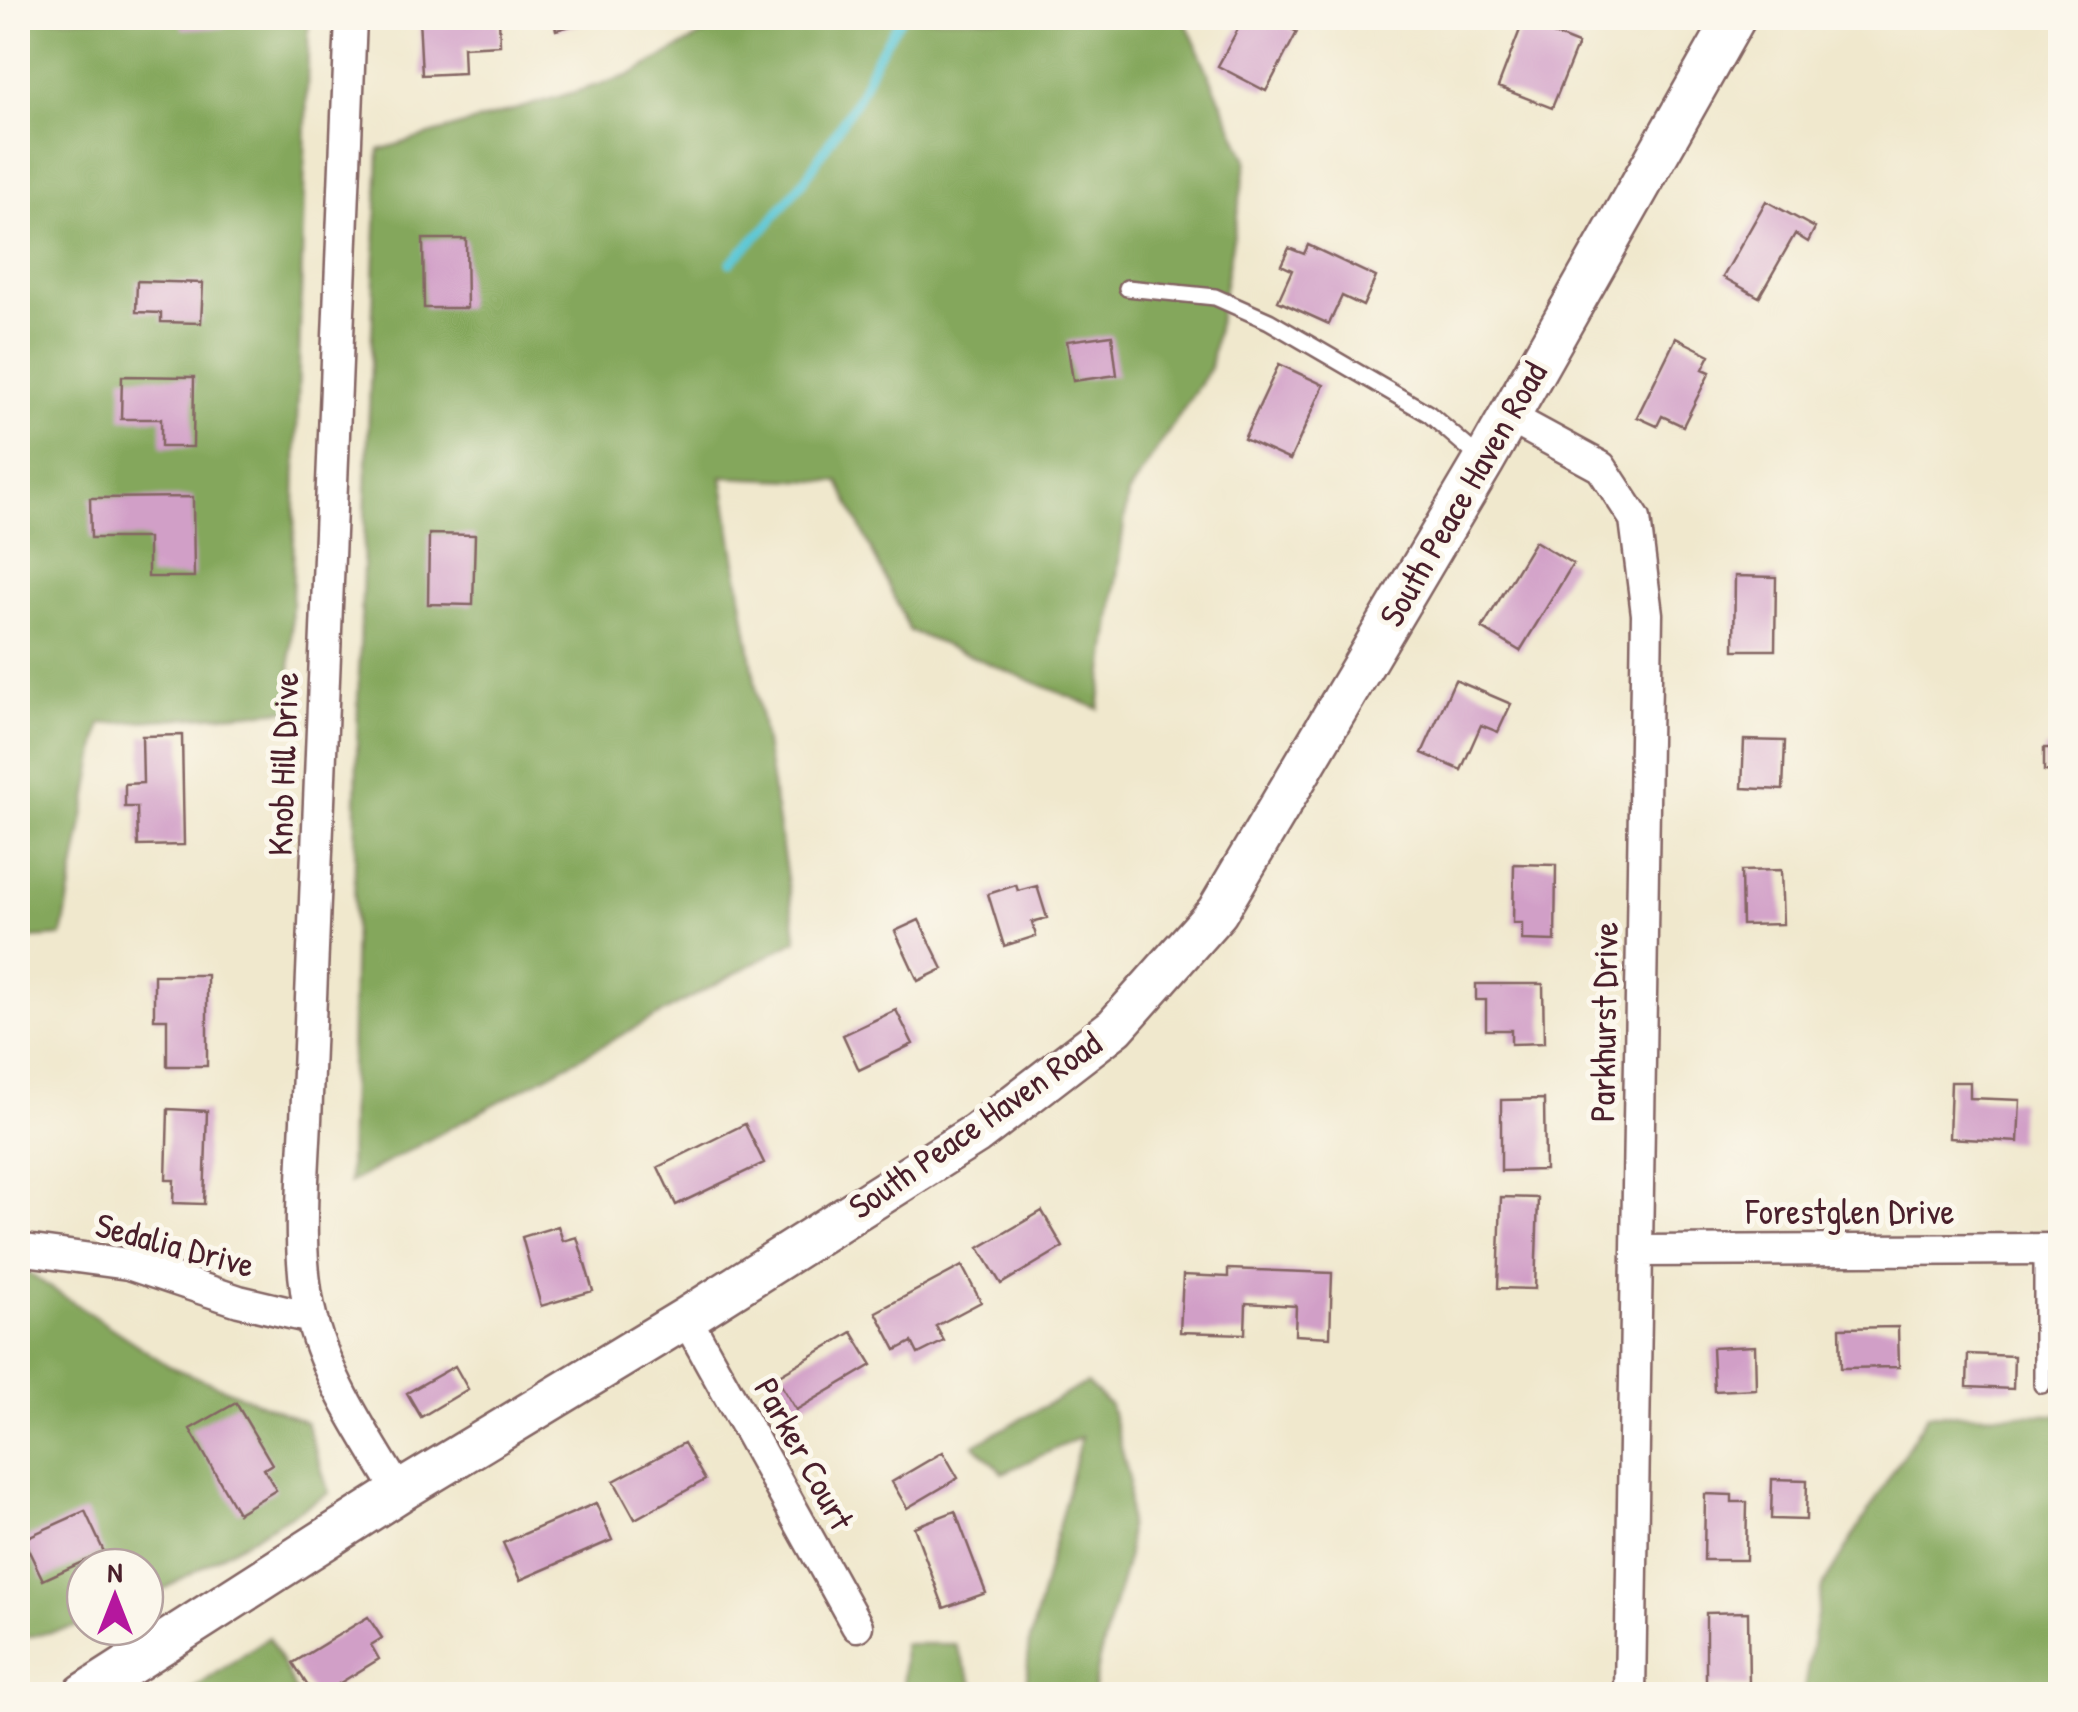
<svg xmlns="http://www.w3.org/2000/svg" width="2078" height="1712" font-family="'Patrick Hand',sans-serif">
	<style>
		.forest { fill: #84a75c; stroke: #676344; stroke-width: 2.5 }
		.lines { fill: none; stroke-linecap: round; stroke-linejoin: round }
		.stream { stroke: #5dc8d7; stroke-width: 9 }
		.building { fill: #d19fc7 }
		.lane-casing { stroke: #846564; stroke-width: 20 }
		.street-casing { stroke: #846564; stroke-width: 35 }
		.secondary-casing { stroke: #846564; stroke-width: 45 }
		.lane { stroke: #fff; stroke-width: 15 }
		.street { stroke: #fff; stroke-width: 30 }
		.secondary { stroke: #fff; stroke-width: 40 }
		.labels { text-anchor: middle; stroke-width: 10; stroke-linejoin: round; paint-order: stroke }
		.street-label { font-size: 35px; fill: #4a1f2b; stroke: #fbf7ec }
	</style>
	<rect width="100%" height="100%" fill="#fbf7ec"/>
	<filter id="ink" filterUnits="userSpaceOnUse"><feTurbulence type="fractalNoise" baseFrequency=".01" numOctaves="2"/><feDisplacementMap in="SourceGraphic" scale="20" xChannelSelector="R" yChannelSelector="G"/><feConvolveMatrix kernelMatrix="1 2 1 2 8 2 1 2 1" color-interpolation-filters="sRGB"/></filter>
	<filter id="wash" filterUnits="userSpaceOnUse"><feTurbulence type="fractalNoise" baseFrequency=".0048" numOctaves="4" result="noise"/><feDisplacementMap in="SourceGraphic" scale="40" xChannelSelector="R" yChannelSelector="G"/><feGaussianBlur stdDeviation="2.25" result="paint"/><feColorMatrix in="noise" values="0 0 0 0 0 0 0 0 0 0 0 0 0 0 0 0 0 1.4 0 .05"/><feComposite in="paint" operator="in"/></filter>
	<g filter="url(#wash)">
		<rect width="100%" height="100%" fill="#f0e8cd"/>
		<path class="forest" d="M18,18H309L289,710L101,724L62,936L18,939Z
			M733,18H1184L1247,160L1210,368L1128,494L1099,709L910,631L839,482L722,477L797,940L349,1183L358,699L379,150L628,76Z
			M24,1270L169,1366L306,1422L329,1493L145,1600V1567H85V1625L18,1639V1295Z
			M1086,1383L1110,1405L1129,1478L1128,1555L1098,1663L1093,1694H1026L1029,1644L1081,1437L1003,1473L974,1445Z
			M1928,1414L2060,1415V1694H1803L1822,1587Z
			M269,1637L297,1694H186Z
			M903,1644H955L978,1694H904Z"/>
		<g class="lines">
			<path class="stream" d="M730,263L767,226L807,176L859,96L874,61L901,18"/>
		</g>
		<g id="blocks">
			<path class="building" d="M182,18H225V28L182,29Z
				M419,18H499L500,45L463,47L464,73L422,75Z
				M553,18H597V19L556,30Z
				M1244,18H1290L1286,26L1297,32L1266,91L1218,66Z
				M1523,22L1578,44L1552,108L1498,87Z
				M1766,201L1815,228L1808,242L1795,234L1759,297L1723,277Z
				M423,239H466L467,308H424Z
				M1308,245L1376,277L1363,306L1342,296L1329,324L1278,301L1292,270L1281,265L1289,248L1304,254Z
				M137,281L203,283L201,323L161,322V313L136,312Z
				M1112,335L1117,375L1073,381L1067,341Z
				M1676,338L1710,355L1703,369L1710,372L1683,426L1662,416L1657,426L1637,417Z
				M1279,364L1324,385L1290,460L1244,439Z
				M122,376L194,377L193,447H161V419H121Z
				M193,497L194,577H148V538H91L90,498Z
				M429,534L475,535L473,605L428,604Z
				M1535,541L1573,564L1520,651L1482,628Z
				M1735,576L1776,577L1775,650H1734Z
				M1455,680L1511,704L1498,732L1481,725L1461,770L1422,753Z
				M182,735L184,845L138,846L137,807H125V784L143,783L142,736Z
				M1744,740L1785,741L1783,790L1742,788Z
				M2044,748H2060V772L2044,771Z
				M1514,864L1556,865L1555,941L1522,940V923H1513Z
				M1781,870L1783,924L1742,925L1741,871Z
				M1016,885L1018,891L1037,886L1047,918L1032,922L1036,936L1004,946L988,894Z
				M919,920L943,969L918,981L895,931Z
				M154,975H207V1066H167V1019H154Z
				M1476,984H1543L1544,1043L1511,1044V1030H1486V1000H1476Z
				M896,1010L913,1044L859,1070L843,1035Z
				M1951,1082H1970V1098L2020,1100L2018,1142L1949,1138Z
				M1544,1099L1545,1170L1501,1171V1100Z
				M168,1109L207,1111L204,1204L173,1203L174,1180H166Z
				M745,1124L764,1163L676,1205L658,1167Z
				M1501,1197L1538,1198L1535,1289L1498,1288Z
				M1042,1211L1063,1247L1001,1284L979,1248Z
				M558,1226L563,1241L577,1237L593,1291L541,1306L522,1237Z
				M962,1266L981,1302L936,1326L944,1341L918,1354L912,1342L896,1350L876,1312Z
				M1228,1269L1332,1273L1330,1337L1295,1335L1296,1306L1246,1303L1245,1334L1180,1332L1183,1275L1228,1277Z
				M1898,1327L1899,1367L1841,1368L1840,1328Z
				M852,1332L872,1365L796,1410L776,1377Z
				M1755,1346L1756,1389L1714,1391L1712,1348Z
				M1968,1354L2014,1356L2013,1389L1967,1387Z
				M455,1366L468,1389L421,1417L407,1393Z
				M236,1403L272,1464L264,1469L276,1490L238,1513L190,1429Z
				M684,1443L705,1480L635,1519L614,1481Z
				M943,1452L958,1478L907,1508L892,1482Z
				M1772,1479L1807,1480L1806,1520L1771,1519Z
				M1705,1494L1732,1495V1502H1747L1746,1560H1704Z
				M596,1503L612,1540L520,1580L503,1543Z
				M85,1511L104,1552L43,1580L23,1539Z
				M955,1511L986,1593L944,1608L914,1527Z
				M1748,1612L1749,1686H1706V1613Z
				M368,1617L382,1638L371,1645L379,1659L322,1694H313L293,1663Z"/>
		</g>
	</g>
	<g filter="url(#ink)">
		<use href="#blocks" fill-opacity="0" stroke="#846564" stroke-width="2.5"/>
		<g class="lines">
			<g class="lane-casing">
				<path id="lane" d="M1127,288L1215,297L1269,321L1429,414L1481,459
					M2042,1248V1385"/>
			</g>
			<g class="street-casing">
				<path id="street" d="M351,18L307,1096C305,1166 294,1253 312,1320C328,1381 367,1439 399,1492
					M1509,417L1601,467L1635,519L1647,614L1630,1694
					M18,1249L128,1264L239,1301L311,1318
					M1639,1251L2060,1249
					M686,1318L857,1626"/>
			</g>
			<g class="secondary-casing">
				<path id="secondary" d="M84,1694L399,1492L686,1318L976,1134L1115,1027L1217,912L1484,461L1735,18"/>
			</g>
			<use href="#lane" class="lane"/>
			<use href="#street" class="street"/>
			<use href="#secondary" class="secondary"/>
		</g>
	</g>
	<g class="labels">
		<g class="street-label">
			<text transform="translate(1463 494) rotate(-60)" y="12">South Peace Haven Road</text>
			<text transform="translate(283 764) rotate(-88)" y="12">Knob Hill Drive</text>
			<text transform="translate(1604 1022) rotate(-89)" y="12">Parkhurst Drive</text>
			<text transform="translate(975 1125) rotate(-35)" y="12">South Peace Haven Road</text>
			<text x="1850" y="1224">Forestglen Drive</text>
			<text transform="translate(175 1245) rotate(15)" y="12">Sedalia Drive</text>
			<text transform="translate(804 1454) rotate(61)" y="12">Parker Court</text>
		</g>
	</g>
	<rect width="2078" height="1712" fill="none" stroke="#fbf7ec" stroke-width="60"/>
	<g transform="translate(115 1597)"><circle r="48" fill="#fbf7ec" stroke="#b4a19f" stroke-width="2.5"/>
	<path d="M0-8L18 38L0 25L-18 38Z" fill="#b5179e"/>
	<text y="-15" font-size="28" font-weight="bold" text-anchor="middle" fill="#4a1f2b">N</text>
	</g>
</svg>
